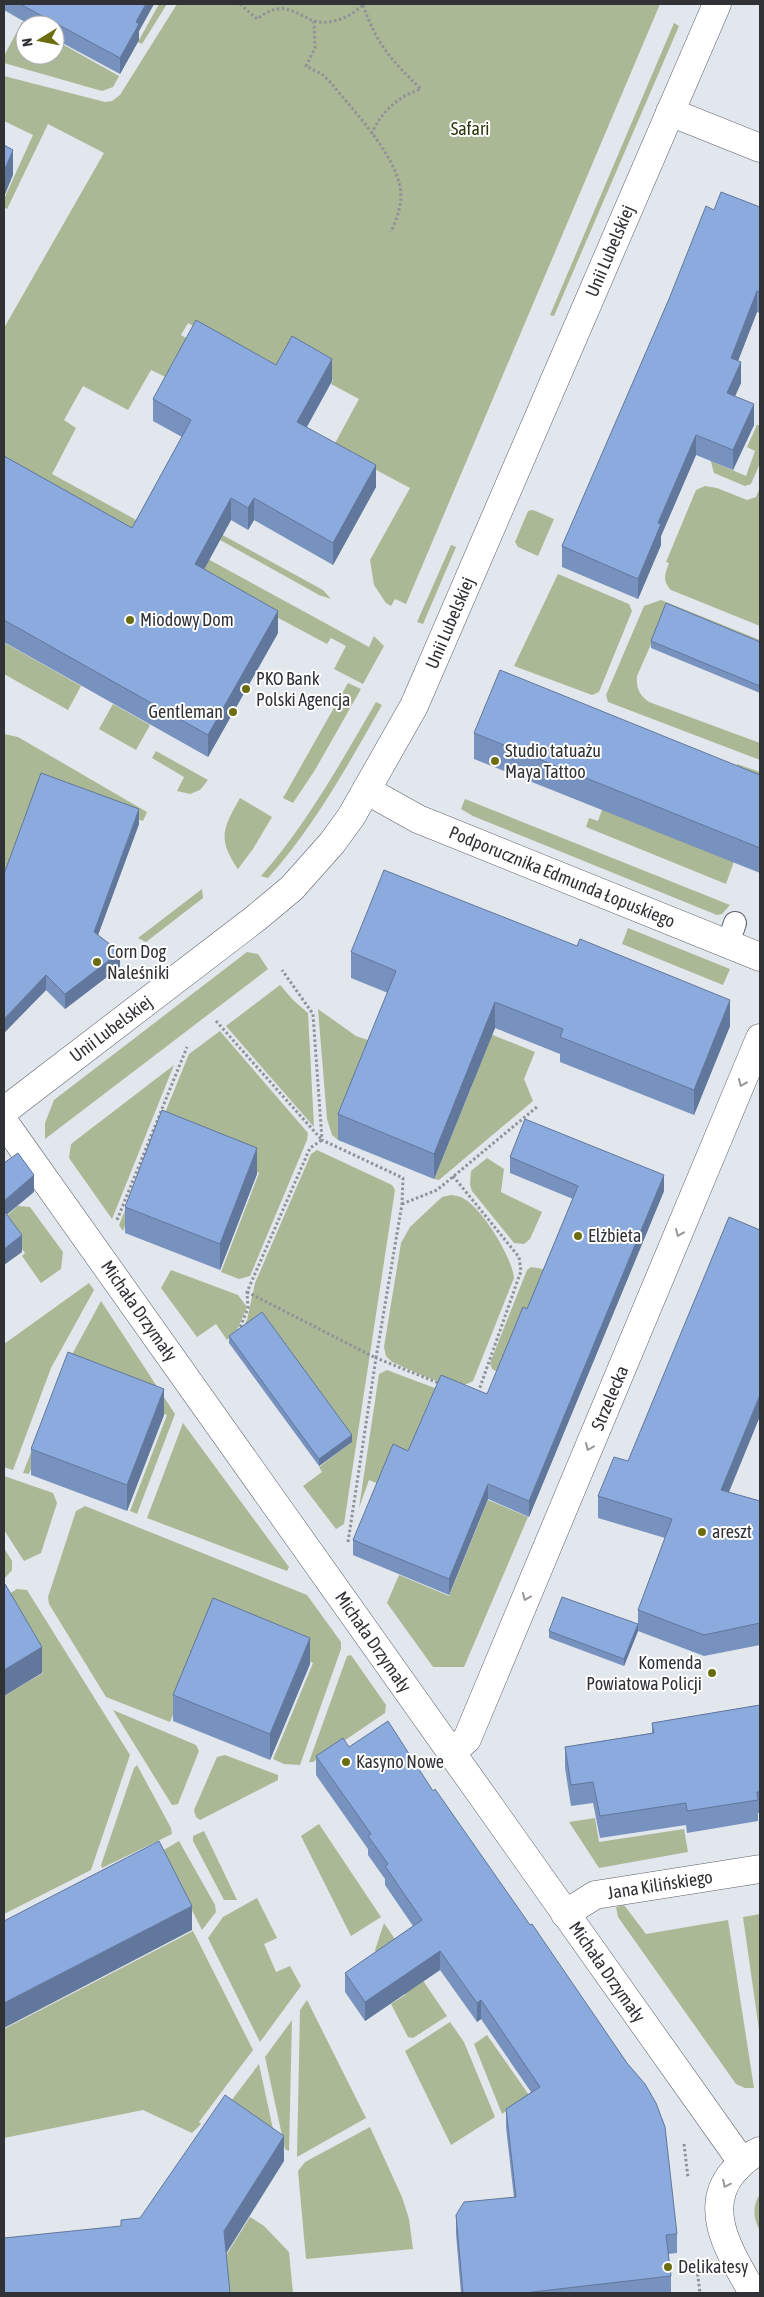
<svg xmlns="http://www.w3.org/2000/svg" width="764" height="2297" font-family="'Asap Condensed',sans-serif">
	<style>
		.green { fill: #abb895 }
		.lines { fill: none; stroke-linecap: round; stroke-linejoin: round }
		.service-casing { stroke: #5d6066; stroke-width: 24 }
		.minor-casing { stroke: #5d6066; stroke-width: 29 }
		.tertiary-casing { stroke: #5d6066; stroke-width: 29 }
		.path { stroke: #8f9297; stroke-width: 3; stroke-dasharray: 2.5 2.5; stroke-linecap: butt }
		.service { stroke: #fff; stroke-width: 22 }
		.minor { stroke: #fff; stroke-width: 28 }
		.tertiary { stroke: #fff; stroke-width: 28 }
		.wall { fill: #7892bf }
		.shaded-wall { fill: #61779b }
		.building { fill: #8baade; stroke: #61779b }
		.oneway { stroke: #98989a }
		.poi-dot { fill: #6c6d0f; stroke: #fff; stroke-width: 2 }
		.labels { text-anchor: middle; stroke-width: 4; stroke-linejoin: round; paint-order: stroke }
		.park-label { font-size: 18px; fill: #2a370a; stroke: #fff }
		.street-label { font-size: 18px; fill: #303235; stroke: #fff }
		.poi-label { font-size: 18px; fill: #303235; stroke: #fff; text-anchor: start }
	</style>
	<rect width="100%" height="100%" fill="#e2e6ed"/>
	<path class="green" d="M159,4H167L142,44L138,42Z
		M177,4H660L406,604L395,599L391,606L386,603L374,585L370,560L410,488L333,447L359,399L331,384L333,380L292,358L279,372L188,323L181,335L195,343L174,381L151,370L128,410L83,386L64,420L76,428L52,474L369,647L374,636L384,646L363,684L334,669L346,646L331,638L327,644L269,613L4,477V328L104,153L48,124L7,209L4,207V199L33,135L4,121V76L105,102L112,101L120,95Z
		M22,22L28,25H25V55H55V40L119,76L113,87L102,91L4,63V56Z
		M674,23L679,26L554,316L550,315Z
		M757,425H760V463L751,484L745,486L714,473L710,458L716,463L746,476L755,451L747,447Z
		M705,486L717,488L747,500L756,497L760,488V626L671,590C662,581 665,574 669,563L666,562L696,490Z
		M533,510L554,519L538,556L518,547L515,542L528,511Z
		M206,526L323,590L331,599L319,595L204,531Z
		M451,545L456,547L423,624L417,622Z
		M558,574L629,604L632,611L599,692L592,695L514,666Z
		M661,600L760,640V649L666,610L637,676C636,688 639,695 649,702L760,743V760L608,702L606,695L644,606Z
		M5,643L81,686L68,710L4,674Z
		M348,683L361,689L315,770L293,803L283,798Z
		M376,702L382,705C348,765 314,827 268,878L261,876C307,824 341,762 376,702Z
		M113,704L150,725L136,750L99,729Z
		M4,734L18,737L147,812L143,821L40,783L4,883Z
		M156,751L208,780L200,790L190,794L177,791L184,777L152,758Z
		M737,764L760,772V789L726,884L586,827L589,818L598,821L602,810L729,786Z
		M240,798L272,817L253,849L238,869C217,839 223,828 240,798Z
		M465,799L730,905L722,914L717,915L473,816L461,809Z
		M202,889L203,898L146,942L138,938Z
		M628,928L730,969L723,985L622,944Z
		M247,952L258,954L268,969L45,1139V1123L54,1100Z
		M280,985L293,1000L308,1013L314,1127L226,1026Z
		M396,996L535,1052L524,1079L533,1101L439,1180L434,1179L473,1083L410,1056Z
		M318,1009L356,1036L377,1043L338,1140L332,1135L327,1119Z
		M220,1031L308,1133L307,1140L250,1276L239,1279L221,1272L259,1173L162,1134L123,1231L119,1225L189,1054Z
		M174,1065L112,1219L69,1158L71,1144Z
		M317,1150L392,1185L395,1190L344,1524L336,1529L303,1486L322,1472L319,1467L352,1442L262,1319L238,1337L247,1320L255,1283L311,1154Z
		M487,1158L504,1169L501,1192L542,1212L530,1239L524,1244L514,1243L472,1191L470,1185L471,1171Z
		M451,1195C457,1196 461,1196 466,1200C484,1212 512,1257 514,1278L473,1381C453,1394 412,1370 392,1362L386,1356L384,1347L401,1243L410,1227L442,1197Z
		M18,1206L30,1207L63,1252L61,1269L41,1283L22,1256L25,1253L4,1224V1218Z
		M531,1267L543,1269L542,1274L547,1276L502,1374L492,1369L490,1363L527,1270Z
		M171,1270L238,1295L247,1307L237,1330L227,1340L216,1324L197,1337L161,1288Z
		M89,1283L94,1290L51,1368L13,1470L4,1467V1344Z
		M101,1301L175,1414L137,1514L130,1511L167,1415L67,1375L29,1474L23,1473L62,1373Z
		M387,1370L440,1390L408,1465L381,1485L369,1480L359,1508L379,1374Z
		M183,1423L289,1567L287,1571L147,1518Z
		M4,1476L53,1493L57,1503L41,1553L24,1561L4,1530Z
		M488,1500L528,1517L464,1667H433L387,1603L399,1575L449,1596Z
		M85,1506L307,1595L341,1642V1649L300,1765L284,1764L273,1759L313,1663L212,1621L170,1722L106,1697L49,1604L48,1597L76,1511Z
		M4,1548L12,1561V1570L4,1579Z
		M17,1589L27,1590L130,1755L91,1870L4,1914V1696L43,1673L9,1615L4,1597Z
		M351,1655L386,1705L385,1713L313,1762H309L347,1656Z
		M113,1710L196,1745L199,1751L178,1804L172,1805Z
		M225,1755L278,1775V1780L200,1820L196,1817L194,1810L217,1757Z
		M137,1765L171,1828L172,1834L102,1868L101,1865L134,1768Z
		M595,1818L599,1842L684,1829L688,1852L599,1868L569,1822Z
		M319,1824L381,1917L351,1936L301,1836Z
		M204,1831L237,1900H224L193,1841V1836Z
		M179,1841L215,1905L216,1912L202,1930L162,1851Z
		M257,1898L277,1938L264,1944L276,1972L290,1966L301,1986L260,2042L208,1938L223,1917Z
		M624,1905L646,1934L728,1920L754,2088H745L736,2084L618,1917L616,1907Z
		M760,1914V2037L743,1917Z
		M384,1923L447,2016L413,2038L408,2037L391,2004L405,1995L375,1950Z
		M193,1931L253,2050L199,2122L201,2124L192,2133L143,2110L4,2138V2029Z
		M307,2000L366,2118L297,2157L300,2010Z
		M292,2020L289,2151L285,2149L265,2057Z
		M450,2022L464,2042L495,2117L451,2145L405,2051Z
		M487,2035L529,2095L502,2114L474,2044Z
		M259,2064L276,2143L231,2101Z
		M370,2127L402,2197L409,2219L413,2249L306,2259L298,2171L305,2162Z
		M760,2194V2231C753,2218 752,2206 760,2194Z
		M250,2217L264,2226L289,2252L293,2293H228L225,2257Z"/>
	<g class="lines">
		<g class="service-casing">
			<path id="service" d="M728,944L735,923"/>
		</g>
		<g class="minor-casing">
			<path id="minor" d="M670,112L760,148
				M4,1122L742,2162
				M451,1753L467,1739L760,1038
				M565,1914L595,1895L760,1869"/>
		</g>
		<g class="tertiary-casing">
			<path id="tertiary" d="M366,790L418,819L760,957
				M4,1111L256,918L292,888L332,843L351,817L414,706L717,4
				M753,2293C734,2258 700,2211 733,2172C741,2163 749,2155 760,2151"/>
		</g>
		<path class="path" d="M240,4L257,19C265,13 275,7 286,9C295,11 303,16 311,20C329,27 351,17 364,4
			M363,5C377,45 391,60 421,89C397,97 381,112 371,135
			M314,21L315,48L306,66L323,75L331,83C354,112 402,160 401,198C400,210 396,221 391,232
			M216,1021L322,1140L310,1148L247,1292L248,1308L239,1330
			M453,1176L519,1257L521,1271L478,1393
			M402,1204L437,1190L538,1106
			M117,1220L187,1047
			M247,1292L376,1358L402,1204L403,1178L322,1140L313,1014L282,970
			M348,1542L376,1358L441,1384
			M684,2144L688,2178
			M697,2269L700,2293"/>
		<use href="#service" class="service"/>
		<use href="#minor" class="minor"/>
		<use href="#tertiary" class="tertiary"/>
	</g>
	<path class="wall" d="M4,4H154L139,31V40L120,74L55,39V25H30L4,10Z
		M760,207V313L757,312L738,361L741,383L735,396L754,425L733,470L696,455L661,536V545L638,599L562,567V546L714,210Z
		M276,365L332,381L307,427L376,487L333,565L254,520L248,530L231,520L204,569L278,633L208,757L4,642V456L132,528L182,437L153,421V399Z
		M651,641L760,642V693L651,648Z
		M474,733L760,775V873L474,759Z
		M139,824L98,935L120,967L65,1009L46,990L4,1033Z
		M351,952L730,1026L694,1115L560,1062V1054L495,1028L434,1179L338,1140V1114L388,993L351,978Z
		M510,1157L664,1191L529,1517L488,1499L449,1595L353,1555V1540L408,1451L487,1394L527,1309L573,1199L510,1173Z
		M257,1174L220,1270L125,1233V1207Z
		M229,1336L352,1442L319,1466L229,1343Z
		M164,1415L127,1511L31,1475V1449Z
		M760,1416L729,1492L760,1501V1645L704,1656L638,1631L624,1666L549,1638V1631L638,1624V1610L665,1538L598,1518V1496L628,1461Z
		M310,1664L270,1760L173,1721V1695Z
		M760,1705V1813H758V1821L687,1833L686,1825L600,1838L593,1803L571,1806L565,1768V1747L652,1733V1723Z
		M316,1756L677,2234V2253L668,2254L671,2276V2293H461L456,2234V2215L514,2198L506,2127V2109L531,2092L481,2019L477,2022L440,1970L365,2021L345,1992V1973L413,1926L385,1885V1879L368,1855V1849L316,1775Z"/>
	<path class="shaded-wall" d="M146,4H154L139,31V40L120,74V58L136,22Z
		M13,150V175L4,197V171Z
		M757,291V312L731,379V358Z
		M332,359V381L297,444V422Z
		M741,362V383L727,414V393Z
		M754,404V425L733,470V450Z
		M696,435V455L661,536V545L638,599V579L658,523Z
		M376,465V487L333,565V543Z
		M231,498V520L195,586V564Z
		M254,498V520L248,530V508Z
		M278,611V633L208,757V735Z
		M139,809V824L94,946V932Z
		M120,952V967L65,1009V994Z
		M46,975V990L4,1033V1019Z
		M730,1000V1026L694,1115V1090Z
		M495,1002V1028L434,1179V1154Z
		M257,1148V1174L220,1270V1244Z
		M34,1175V1192L4,1217V1201Z
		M664,1175V1191L529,1517V1501Z
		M22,1235V1252L4,1265V1249Z
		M164,1389V1415L127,1511V1485Z
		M760,1395V1416L721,1511V1490Z
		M352,1435V1442L319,1466V1459Z
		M488,1484V1499L449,1595V1579Z
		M638,1624V1631L624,1666V1659Z
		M310,1638V1664L270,1760V1734Z
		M42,1647V1673L4,1696V1670Z
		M192,1906V1930L4,2028V2003Z
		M440,1951V1970L365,2021V2002Z
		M481,2000V2019L477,2022V2003Z
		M284,2136V2161L224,2257V2231Z"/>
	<path class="building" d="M20,4H146L136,22L139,24L120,58Z
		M4,145L13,150L4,171Z
		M721,192L760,207V293L757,291L731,358L741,362L727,393L754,404L733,450L696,435L658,523L661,524L638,579L562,546L669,299L706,206L714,210Z
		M196,320L276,365L292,336L332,359L297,422L376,465L333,543L254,498L248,508L231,498L195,564L278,611L208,735L4,620V456L132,528L191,420L153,399Z
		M666,603L760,642V686L651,641Z
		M500,670L760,775V848L474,733Z
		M41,773L139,809L94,932L120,952L65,994L46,975L4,1019V874Z
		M384,870L577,946L580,939L730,1000L694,1090L560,1037L563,1029L495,1002L434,1154L338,1114L396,971L351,952Z
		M162,1110L257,1148L220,1244L125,1207Z
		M525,1119L664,1175L529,1501L488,1484L449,1579L353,1540L393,1444L408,1451L441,1375L487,1394L523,1307L527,1309L578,1186L510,1157Z
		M18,1153L34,1175L4,1201V1163Z
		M4,1211L22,1235L4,1249Z
		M729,1217L760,1230V1395L721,1490L760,1501V1623L704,1635L638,1610L672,1519L598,1496L614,1457L628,1461Z
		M262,1312L352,1435L319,1459L229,1336Z
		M68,1352L164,1389L127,1485L31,1449Z
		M5,1584L42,1647L4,1670V1585Z
		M562,1597L638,1624L624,1659L549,1631Z
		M213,1598L310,1638L270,1734L173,1695Z
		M760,1705V1792H757L758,1800L687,1811L686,1803L600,1816L593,1782L571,1785L565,1747L654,1733L652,1723Z
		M388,1721L433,1791L435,1789L530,1925L532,1924L627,2063L645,2084L656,2103L665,2127L677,2234L666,2235L671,2276L524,2293H463L456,2215L464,2202L516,2197L506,2109L540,2087L481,2000L477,2003L440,1951L365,2002L345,1973L422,1920L385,1866L388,1864L368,1836L371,1834L316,1756L343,1738L349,1747Z
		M159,1841L192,1906L4,2003V1921Z
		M225,2095L284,2136L224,2231L230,2293H4V2238L121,2226V2220L140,2218Z"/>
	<defs><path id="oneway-chevron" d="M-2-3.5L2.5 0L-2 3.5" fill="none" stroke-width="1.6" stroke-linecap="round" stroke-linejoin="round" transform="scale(1.25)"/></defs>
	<g class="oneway">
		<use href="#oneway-chevron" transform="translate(742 1083) rotate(113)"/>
		<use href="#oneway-chevron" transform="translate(679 1233) rotate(113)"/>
		<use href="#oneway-chevron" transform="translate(589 1447) rotate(113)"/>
		<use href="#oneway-chevron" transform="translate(526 1597) rotate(113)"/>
		<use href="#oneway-chevron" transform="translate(726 2184) rotate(116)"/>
	</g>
	<g class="poi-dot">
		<circle cx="130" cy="620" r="5"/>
		<circle cx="246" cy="689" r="5"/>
		<circle cx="233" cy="712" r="5"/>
		<circle cx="495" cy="761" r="5"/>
		<circle cx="97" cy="962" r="5"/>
		<circle cx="578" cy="1236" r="5"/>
		<circle cx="702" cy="1532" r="5"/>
		<circle cx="712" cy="1673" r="5"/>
		<circle cx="346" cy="1762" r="5"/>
		<circle cx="668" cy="2267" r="5"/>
	</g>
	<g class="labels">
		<g class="park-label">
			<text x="470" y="135">Safari</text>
		</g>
		<g class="street-label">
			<text transform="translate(610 251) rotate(-67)" y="6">Unii Lubelskiej</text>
			<text transform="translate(450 623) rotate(-67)" y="6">Unii Lubelskiej</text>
			<text transform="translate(562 877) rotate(22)" y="6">Podporucznika Edmunda Łopuskiego</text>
			<text transform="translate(111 1029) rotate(-37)" y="6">Unii Lubelskiej</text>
			<text transform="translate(139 1311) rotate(55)" y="6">Michała Drzymały</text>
			<text transform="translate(610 1398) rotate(-67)" y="6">Strzelecka</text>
			<text transform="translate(373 1642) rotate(55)" y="6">Michała Drzymały</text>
			<text transform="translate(660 1885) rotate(-9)" y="6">Jana Kilińskiego</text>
			<text transform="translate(607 1972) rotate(55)" y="6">Michała Drzymały</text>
		</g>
		<g class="poi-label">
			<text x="140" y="626">Miodowy Dom</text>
			<text x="256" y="685">PKO Bank<tspan x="256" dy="21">Polski Agencja</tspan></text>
			<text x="223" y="718" text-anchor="end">Gentleman</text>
			<text x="505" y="757">Studio tatuażu<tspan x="505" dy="21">Maya Tattoo</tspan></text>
			<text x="107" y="958">Corn Dog<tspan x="107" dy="21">Naleśniki</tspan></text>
			<text x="588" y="1242">Elżbieta</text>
			<text x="712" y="1538">areszt</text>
			<text x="702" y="1669" text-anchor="end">Komenda<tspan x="702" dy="21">Powiatowa Policji</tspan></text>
			<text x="356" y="1768">Kasyno Nowe</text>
			<text x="678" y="2273">Delikatesy</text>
		</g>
	</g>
	<rect width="764" height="2297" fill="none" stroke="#303235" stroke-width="10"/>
	<g transform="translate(40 40) rotate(260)"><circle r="24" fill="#ffffff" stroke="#acadae"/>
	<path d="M0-4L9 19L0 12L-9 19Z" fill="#6c6d0f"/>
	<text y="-8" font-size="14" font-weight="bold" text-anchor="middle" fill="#303235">N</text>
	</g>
</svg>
